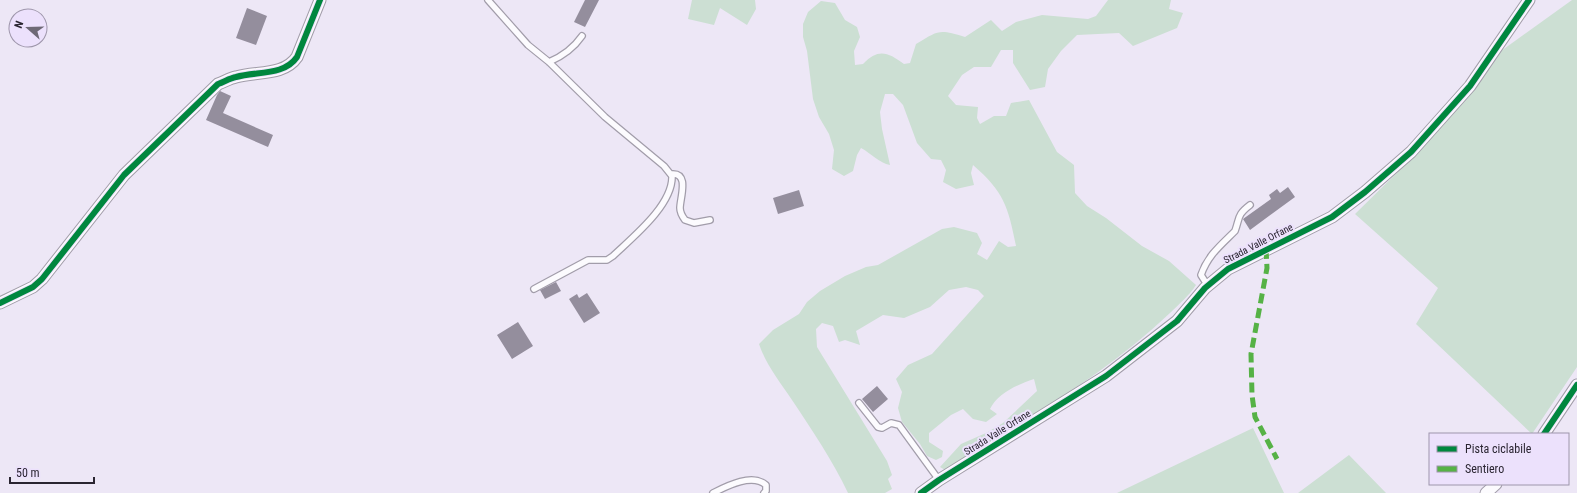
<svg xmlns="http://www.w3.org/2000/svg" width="1577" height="493" font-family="'Roboto Condensed',sans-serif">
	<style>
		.green { fill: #ccdfd3 }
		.building { fill: #948e9d }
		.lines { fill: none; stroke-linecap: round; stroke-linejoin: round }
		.lane-casing { stroke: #a29daa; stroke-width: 8 }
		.street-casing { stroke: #a29daa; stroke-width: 13 }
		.lane { stroke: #fcfbfe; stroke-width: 5.5 }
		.street { stroke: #fcfbfe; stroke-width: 11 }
		.quiet { stroke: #56b246; stroke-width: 5; stroke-dasharray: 10 5; stroke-linecap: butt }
		.cycleway-casing { stroke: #ece1fc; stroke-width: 8 }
		.cycleway { stroke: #00873e; stroke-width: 6 }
		.labels { text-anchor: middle; stroke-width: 4; stroke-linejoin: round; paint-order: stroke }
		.street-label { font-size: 10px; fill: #2a2531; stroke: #ece1fc }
	</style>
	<rect width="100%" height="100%" fill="#ede7f6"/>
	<path class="green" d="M692,0H755L756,9L747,25L720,8L714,25L688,19Z
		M1108,0H1171L1169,9L1183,13L1177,28L1133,46L1119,33L1077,35L1061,51L1048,69L1045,87L1030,90L1013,63V50H1001L991,67H974L962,75L948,96L956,105L978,107L977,118L980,124L994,116H1006L1011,103L1029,100L1057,152L1074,165L1075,193L1087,206L1106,218L1142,246L1169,261L1196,285C1189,296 1179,304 1170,313C1104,376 1022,422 945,470L940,467L961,444L986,433L1003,423L1037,391L1034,379C1017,385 998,393 990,409L997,414L986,422L973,419L963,409L951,415L929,433V442L943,451L942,457L936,460L927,456L920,444L902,422L898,408L902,392L896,379L908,365L932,354L984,296L978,290L966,287L949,290L930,307L904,318L883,315L856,331L860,345L845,340L839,342L833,326L822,323L816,329L817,347L887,461L892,475L888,479L892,489L885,493H848C833,461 812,430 792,400C780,382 766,365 759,344L773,330L799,314L807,302L820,291L845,276L866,267L878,265L942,229L954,227L977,233L982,243L977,254L987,260L999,241L1008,247L1016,246C1008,206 1004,192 973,165L971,173L974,185L956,189L943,182L946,170L941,160L931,159L917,143L903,105L893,94H885L880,112L882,129L890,165C879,163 872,154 861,148L857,155L853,171L844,176L832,169L834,150L829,134L819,117L813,99L807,51L803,37V24L808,12L821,1L835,3L845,20L857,27L860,37L854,51L855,65L863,64C878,48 888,52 904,64L910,63L916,44C939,30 939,29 965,37L991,20L1002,31L1016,22L1042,15L1088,19L1096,16Z
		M1572,0H1577V367L1532,434L1416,324L1438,288L1355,214L1414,156L1501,51Z
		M1253,428L1284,493H1117Z
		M1349,455L1386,493H1298Z"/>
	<path class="building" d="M585,0H599L585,27L574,22Z
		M247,8L267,16L256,45L236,38Z
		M220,91L231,96L223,113L273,135L268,147L206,120L217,95Z
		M1288,187L1295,197L1250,230L1243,219L1271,199L1269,195L1277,189L1280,193Z
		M799,190L804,206L778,214L773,198Z
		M556,282L561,291L545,299L540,290Z
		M587,293L600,313L584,323L569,299L577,294L579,298Z
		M518,322L533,346L512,359L497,335Z
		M877,386L888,399L873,412L862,399Z"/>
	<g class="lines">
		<g class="lane-casing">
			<path id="lane" d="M488,0L528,45L549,62L605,117L664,166L672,176C673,205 633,237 613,256L607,260H588L534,289
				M549,62C563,56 573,49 582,36
				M671,174C690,172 680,198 680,208C680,213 682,216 685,220L694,223L710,220
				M1208,286L1201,275C1208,255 1221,245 1235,231C1240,217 1237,215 1250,205
				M859,403L878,427L882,428L891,423L899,425L939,480
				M713,493C727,486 752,473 766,485V491L764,493"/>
		</g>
		<g class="street-casing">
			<path id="street" d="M0,303L33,287L42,279L124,175L218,84C224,82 230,78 236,77C257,71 284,76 297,57L320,0
				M1544,434L1577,385
				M921,493L939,480L1106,376L1177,321L1205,288L1228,269L1332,217L1365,192L1411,152L1470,86L1529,0
				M1486,493L1496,484"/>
		</g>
		<use href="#lane" class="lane"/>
		<use href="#street" class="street"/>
		<path class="quiet" d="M1266,249L1267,268L1251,354L1252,395L1255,417L1277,459"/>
		<g class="cycleway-casing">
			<path id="cycleway" d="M0,303L33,287L42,279L124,175L218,84C224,82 230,78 236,77C257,71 284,76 297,57L320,0
				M1544,434L1577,385
				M921,493L939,480L1106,376L1177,321L1205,288L1228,269L1332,217L1365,192L1411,152L1470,86L1529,0"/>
		</g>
		<use href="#cycleway" class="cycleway"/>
	</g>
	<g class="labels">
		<g class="street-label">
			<text transform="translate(1258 243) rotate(-27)" y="4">Strada Valle Orfane</text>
			<text transform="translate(997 432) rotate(-32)" y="4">Strada Valle Orfane</text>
		</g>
	</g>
	<rect x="1429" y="433" width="140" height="52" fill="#ece1fc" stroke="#9e96ab"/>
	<rect x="1437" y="446" width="20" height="6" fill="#00873e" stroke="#9e96ab"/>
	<text x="1465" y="453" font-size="12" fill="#2a2531">Pista ciclabile</text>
	<rect x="1437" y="466" width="20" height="6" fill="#56b246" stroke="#9e96ab"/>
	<text x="1465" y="473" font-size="12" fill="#2a2531">Sentiero</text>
	<g transform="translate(28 28) rotate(290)"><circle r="19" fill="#ece1fc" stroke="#9e96ab"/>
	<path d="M0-3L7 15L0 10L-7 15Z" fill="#6e6976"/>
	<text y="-6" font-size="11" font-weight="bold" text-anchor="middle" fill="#2a2531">N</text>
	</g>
	<path d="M10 477v6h84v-6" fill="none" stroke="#2a2531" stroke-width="2"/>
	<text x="16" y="477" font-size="12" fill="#2a2531" stroke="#ece1fc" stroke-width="3" paint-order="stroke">50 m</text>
</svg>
